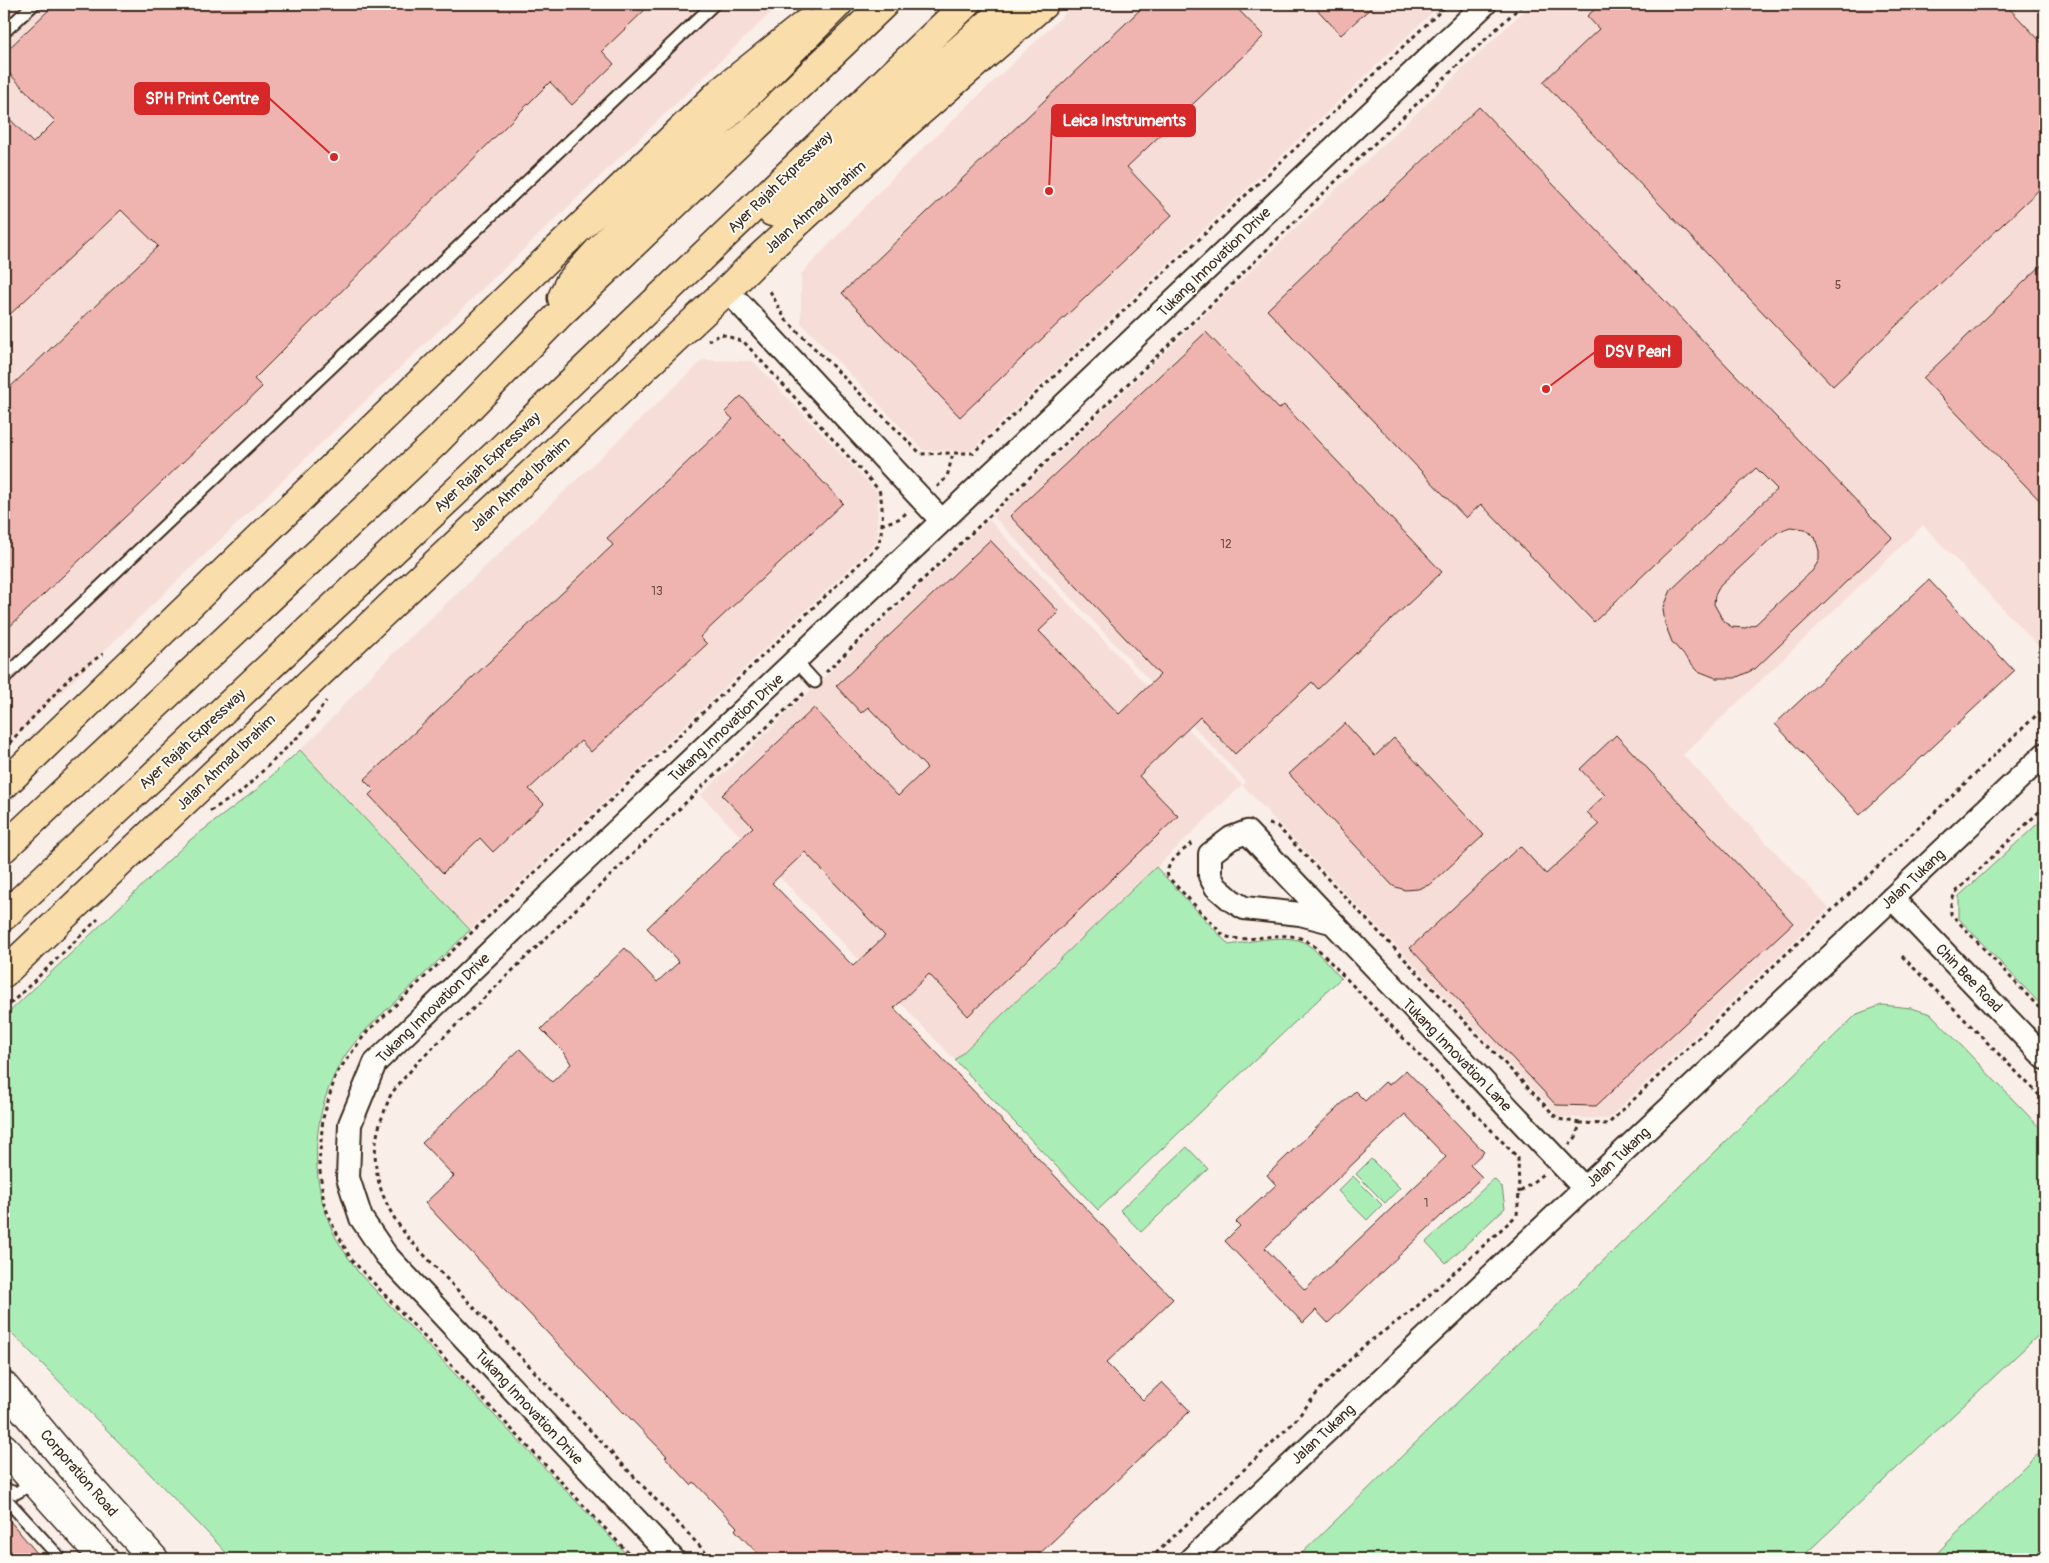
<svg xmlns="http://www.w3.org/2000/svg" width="2049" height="1563" font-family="Pangolin,sans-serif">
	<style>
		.built { fill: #f7ddd8 }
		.green { fill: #abedb6; stroke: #738c6a }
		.building { fill: #efb4af; stroke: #3b2a1e; fill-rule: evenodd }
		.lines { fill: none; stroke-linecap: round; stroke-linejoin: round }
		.lane-casing { stroke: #3b2a1e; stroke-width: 15 }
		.street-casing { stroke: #3b2a1e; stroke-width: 26 }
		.secondary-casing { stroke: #3b2a1e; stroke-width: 31 }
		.primary-casing { stroke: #3b2a1e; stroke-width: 31 }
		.highway-casing { stroke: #3b2a1e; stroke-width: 31 }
		.path { stroke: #3b2a1e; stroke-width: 3; stroke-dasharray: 4 4; stroke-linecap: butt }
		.lane { stroke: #fdfcf7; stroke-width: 11 }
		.street { stroke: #fdfcf7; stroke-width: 22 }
		.secondary { stroke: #fdfcf7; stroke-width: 28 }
		.primary { stroke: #f9ddab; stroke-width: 28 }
		.highway { stroke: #f9ddab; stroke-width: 28 }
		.labels { text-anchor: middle; stroke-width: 4; stroke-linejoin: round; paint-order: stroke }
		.number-label { font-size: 12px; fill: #684c42 }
		.street-label { font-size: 15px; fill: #3b2a1e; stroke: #fdfcf7 }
		.leader { fill: none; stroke: #d62828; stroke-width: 2 }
		.callout-dot { fill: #d62828; stroke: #fdfcf7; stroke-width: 2 }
		.callout { fill: #d62828; stroke: #d62828; stroke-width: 2 }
		.callout-label { font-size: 16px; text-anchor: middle; font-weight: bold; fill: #fff }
	</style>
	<rect width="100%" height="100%" fill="#faeee9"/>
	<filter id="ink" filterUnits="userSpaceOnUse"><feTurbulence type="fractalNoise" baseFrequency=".02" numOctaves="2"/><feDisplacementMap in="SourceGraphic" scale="10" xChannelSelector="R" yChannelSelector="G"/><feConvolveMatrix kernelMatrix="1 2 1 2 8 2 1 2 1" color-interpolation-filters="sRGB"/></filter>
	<g filter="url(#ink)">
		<path class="built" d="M4,4H780L4,747Z
			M1075,4H1441L971,451L923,450L801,323V274L893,177Z
			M1531,4H2045V653L1923,525L1683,755L1829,908L1608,1119L1560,1117L1242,785L955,1060L701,795L989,520L1242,785L1246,782L993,516Z
			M703,360L753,361L878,493L877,542L470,930L300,750L315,736L378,668Z"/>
		<path class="green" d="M300,750L470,930C447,953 423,975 399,998C379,1017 357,1036 343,1059C311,1112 308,1178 334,1234C340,1247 350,1259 358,1272L631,1559H232L202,1527L4,1325V1017L190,840L256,790Z
			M2045,817V1009L1959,919V896Z
			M1156,867L1229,945C1250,942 1289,932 1307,944C1320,953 1330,967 1341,978L1098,1210L955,1060Z
			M1882,1005L1911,1008L1931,1014L2045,1133V1329L1800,1559H1296L1857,1014Z
			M1187,1147L1208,1169L1141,1232L1120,1210Z
			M1371,1159L1400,1188L1385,1203L1356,1174Z
			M1353,1176L1382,1205L1367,1220L1338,1191Z
			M1494,1179L1502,1187L1505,1208L1446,1263L1426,1242Z
			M2045,1446V1559H1931Z"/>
		<path class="building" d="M55,4H651L602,51L614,64L572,105L550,82L254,379L262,387L4,632V393L158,246L121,210L4,320V113L33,143L55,121L4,68V53Z
			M1146,4H1233L1264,36L1127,167L1172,215L960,417L842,293Z
			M1312,4H1375L1341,35Z
			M1601,4H2005L2045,46V184L1833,386L1543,82L1599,29L1587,16Z
			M1479,107L1892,538L1755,669L1735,678H1716L1698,671L1672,642L1665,624L1663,609L1671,590L1777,489L1756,468L1594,622L1481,504L1466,518L1267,310ZM1790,527L1805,529L1815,537L1819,551V560L1813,570L1756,624L1745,628L1732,627L1724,622L1714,604L1715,595L1720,586L1778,532Z
			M2045,262V506L1923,378Z
			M1206,332L1279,409L1284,405L1442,572L1318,689L1312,682L1235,754L1200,717L1139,776L1178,816L968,1016L929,974L894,1008L1173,1299L1106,1363L1143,1400L1162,1382L1190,1411L1034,1559H763L735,1530L737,1527L694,1482L691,1485L665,1457L667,1456L624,1412L623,1413L425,1203L454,1176L422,1143L520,1049L552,1082L571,1064L564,1052L541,1029L625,948L657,982L679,962L647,928L753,827L722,795L814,708L898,796L927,768L868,707L861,713L836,686L990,540L1059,612L1039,631L1119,714L1160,675L1010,516ZM805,852L885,936L853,966L772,883Z
			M741,396L843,503L700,637L707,644L591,752L581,741L529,789L544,804L493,852L480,838L443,873L369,795L374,790L364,780L613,545L607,538L733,419L725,412Z
			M1929,580L2014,671L1860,815L1775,724Z
			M1345,723L1375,756L1394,738L1484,835L1431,884L1418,889L1405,890L1393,886L1289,774Z
			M1616,735L1793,923L1596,1106L1556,1105L1410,948L1520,846L1546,874L1599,825L1587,812L1605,795L1580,769Z
			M1406,1070L1484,1152L1470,1165L1482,1177L1328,1323L1316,1310L1303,1323L1225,1241L1240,1226L1236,1222L1276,1185L1267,1175L1355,1091L1365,1101L1385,1082L1389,1085ZM1405,1114L1446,1157L1305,1290L1265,1248Z
			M4,1514L42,1559H4Z"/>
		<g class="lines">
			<g class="lane-casing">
				<path id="lane" d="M4,32L34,4
					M796,661L815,682
					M4,678L714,4
					M4,1489L16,1493L35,1482
					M4,1497L61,1559"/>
			</g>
			<g class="street-casing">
				<path id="street" d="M727,290L942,521
					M1892,898L2045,1058
					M1331,922L1300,914L1244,908L1231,900L1216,887L1210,876V854L1231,838L1247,832L1584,1188
					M673,1559L386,1255L361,1218L348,1178L350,1124L375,1063L568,877L1485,4
					M1191,1559L2045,754"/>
			</g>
			<g class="secondary-casing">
				<path id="secondary" d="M4,1386L74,1470L154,1559
					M4,1448L104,1559"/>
			</g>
			<g class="primary-casing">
				<path id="primary" d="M4,785L720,92L805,24
					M4,973L401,596L727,290L758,259L899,130L1044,4"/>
			</g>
			<g class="highway-casing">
				<path id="highway" d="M772,212L818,175L1011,4
					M562,298L569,283L659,183L838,4
					M4,848L437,441L560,314L884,4
					M4,916L495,455L966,4"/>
			</g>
			<path class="path" d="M770,291L785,319L921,454L953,453
				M937,487L947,477L953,453H973L1448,4
				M881,525L901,518L907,512
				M826,672L1225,291L1357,160L1523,4
				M4,749L72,675L103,654
				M2045,806L1955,893L1951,903V914L2045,1014
				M210,811L240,793L310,725L326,701
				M1269,824L1277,826L1558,1119L1580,1123
				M1192,843C1182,852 1164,863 1168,877L1224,936C1248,944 1272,932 1296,937C1303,938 1311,944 1317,948L1518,1158L1519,1193
				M1902,956L2045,1101
				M4,1010L98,919
				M1569,1145L1576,1137L1580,1123L1608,1124L2045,707
				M634,1559L351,1259L334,1228L324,1204L319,1163L323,1118L336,1074L366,1033L878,546C883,531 884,506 879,490L744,342L721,334L708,341
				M712,1559L410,1240C380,1203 365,1161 383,1115C386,1108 388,1099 392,1093C399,1083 409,1073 417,1063L704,785L805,692
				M1150,1559L1294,1422L1322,1387L1365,1345L1414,1309L1517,1215L1519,1193L1543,1174"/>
			<use href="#lane" class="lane"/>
			<use href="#street" class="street"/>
			<use href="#secondary" class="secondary"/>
			<use href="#primary" class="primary"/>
			<use href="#highway" class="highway"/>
		</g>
	</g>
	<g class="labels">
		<g class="number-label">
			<text x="1838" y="289">5</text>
			<text x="1226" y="548">12</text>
			<text x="657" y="595">13</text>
			<text x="1426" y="1207">1</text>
		</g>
		<g class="street-label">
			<text transform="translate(780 182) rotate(-44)" y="5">Ayer Rajah Expressway</text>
			<text transform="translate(815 207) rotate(-42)" y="5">Jalan Ahmad Ibrahim</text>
			<text transform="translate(1214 262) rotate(-44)" y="5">Tukang Innovation Drive</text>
			<text transform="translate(487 462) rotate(-43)" y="5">Ayer Rajah Expressway</text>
			<text transform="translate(520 484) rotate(-43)" y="5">Jalan Ahmad Ibrahim</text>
			<text transform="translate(726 728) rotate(-43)" y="5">Tukang Innovation Drive</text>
			<text transform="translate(192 739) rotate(-43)" y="5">Ayer Rajah Expressway</text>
			<text transform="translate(226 762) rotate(-44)" y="5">Jalan Ahmad Ibrahim</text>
			<text transform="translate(1913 879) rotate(-43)" y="5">Jalan Tukang</text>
			<text transform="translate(1969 978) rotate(46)" y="5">Chin Bee Road</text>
			<text transform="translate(433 1008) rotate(-44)" y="5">Tukang Innovation Drive</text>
			<text transform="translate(1457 1055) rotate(46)" y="5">Tukang Innovation Lane</text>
			<text transform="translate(1618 1157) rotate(-43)" y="5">Jalan Tukang</text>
			<text transform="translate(529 1407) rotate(47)" y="5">Tukang Innovation Drive</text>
			<text transform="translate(1323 1434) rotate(-43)" y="5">Jalan Tukang</text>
			<text transform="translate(79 1473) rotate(49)" y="5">Corporation Road</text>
		</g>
	</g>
	<path class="leader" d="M334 157L269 98M1049 191L1052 121M1546 389L1595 352"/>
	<g class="callout-dot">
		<circle cx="334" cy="157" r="5"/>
		<circle cx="1049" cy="191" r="5"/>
		<circle cx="1546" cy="389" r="5"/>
	</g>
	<g class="callout">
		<rect x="135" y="83" width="134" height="31" rx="5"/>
		<rect x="1052" y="105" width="143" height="31" rx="5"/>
		<rect x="1595" y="336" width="86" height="31" rx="5"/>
	</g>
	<g class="callout-label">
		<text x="202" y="104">SPH Print Centre</text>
		<text x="1124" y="126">Leica Instruments</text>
		<text x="1638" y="357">DSV Pearl</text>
	</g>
	<rect width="2049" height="1563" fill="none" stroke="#fdfcf7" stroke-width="20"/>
	<rect x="10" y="10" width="2029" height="1543" fill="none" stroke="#3b2a1e" stroke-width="2" filter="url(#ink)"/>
</svg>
